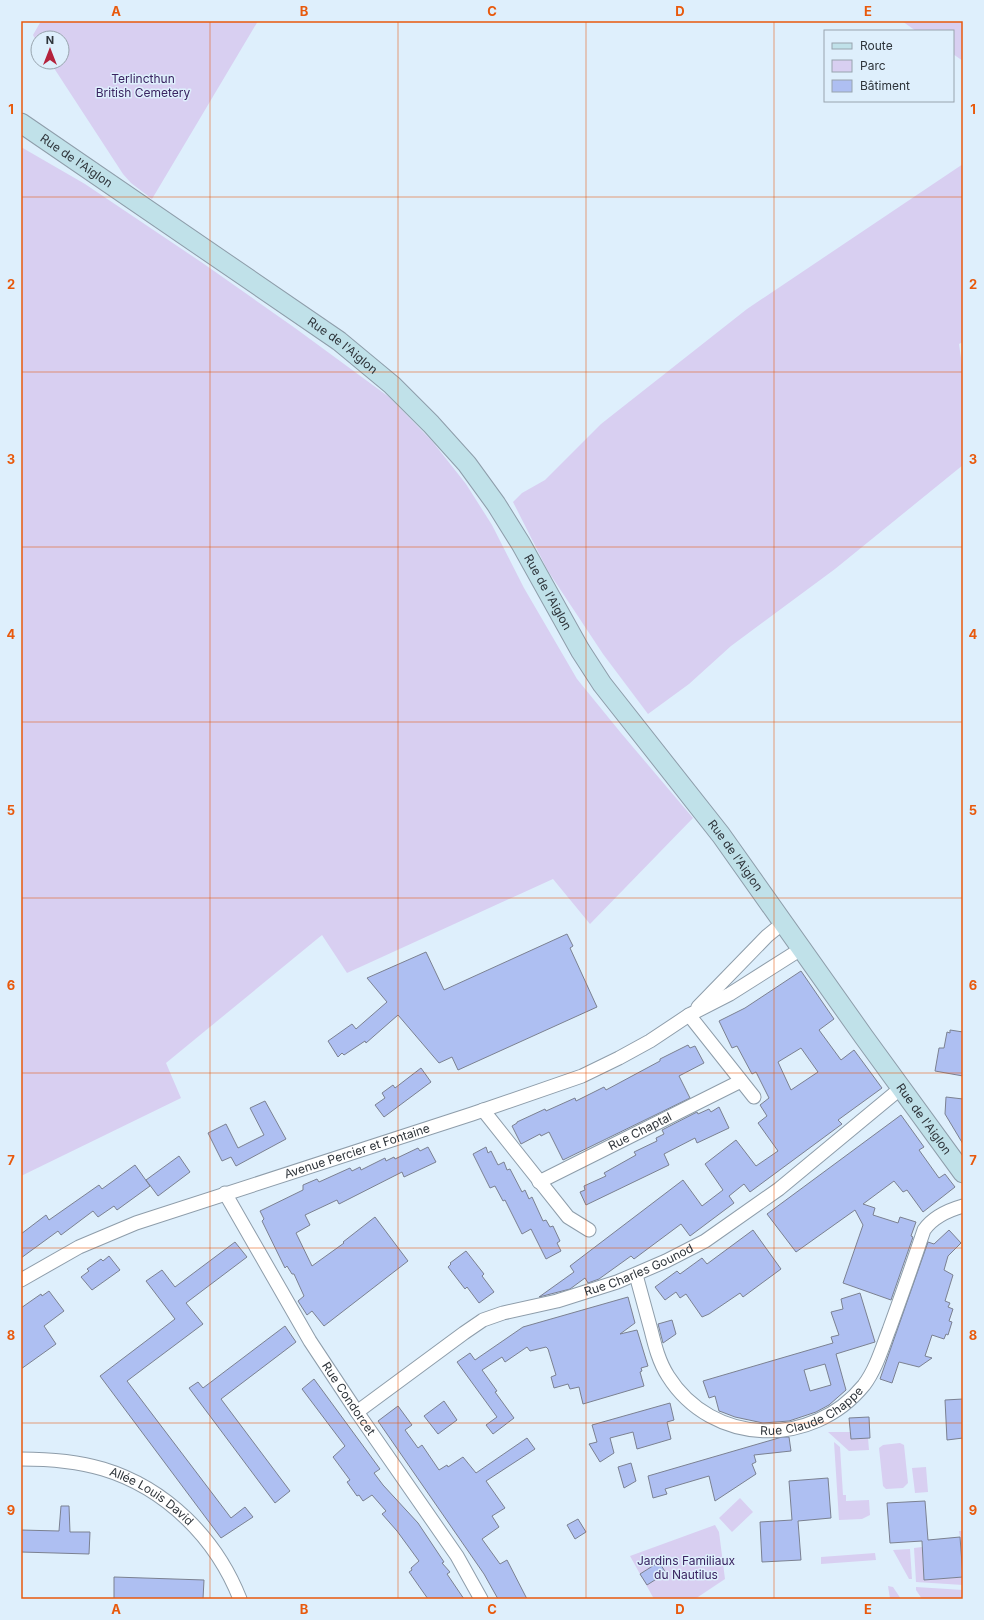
<svg xmlns="http://www.w3.org/2000/svg" width="984" height="1620" font-family="Inter,sans-serif">
	<style>
		.green { fill: #d8cff1 }
		.building { fill: #aebff2; stroke: #7b8191; fill-rule: evenodd }
		.lines { fill: none; stroke-linecap: round; stroke-linejoin: round }
		.street-casing { stroke: #8e9daa; stroke-width: 15 }
		.secondary-casing { stroke: #8e9daa; stroke-width: 21 }
		.street { stroke: #fff; stroke-width: 13 }
		.secondary { stroke: #c0e1e9; stroke-width: 19 }
		.grid { fill: none; stroke: #e8590c; stroke-width: 1; stroke-opacity: 0.55 }
		.labels { text-anchor: middle; stroke-width: 3; stroke-linejoin: round; paint-order: stroke }
		.park-label { font-size: 12px; fill: #3a2461; stroke: #deeffc }
		.street-label { font-size: 12px; fill: #2e343a; stroke: #deeffc }
		.neatline { fill: none; stroke: #e8590c; stroke-width: 1.5 }
		.grid-label { font-size: 13px; text-anchor: middle; font-weight: bold; fill: #e8590c }
	</style>
	<rect width="100%" height="100%" fill="#deeffc"/>
	<path class="green" d="M41,21H258L152,199L131,183L123,174L50,62H62V38H38V44L33,35Z
		M902,21H963V61L953,54V31H916Z
		M21,147L85,184L204,264L295,328L389,397L432,441L466,484L492,525L524,588L577,679L621,733L693,818L590,924L553,879L347,973L322,935L166,1063L181,1098L21,1176Z
		M963,164V342L959,344L963,372V465L835,569L731,646L689,684L648,714L603,654L548,571L513,502L522,493L545,480L601,424L747,309Z
		M828,1432H850L851,1439L868,1438L869,1450L849,1451Z
		M834,1442L840,1447L843,1495H846V1501L869,1500L870,1515L862,1519L839,1520Z
		M900,1443L904,1445L908,1483L903,1488L886,1489L883,1486L879,1448L883,1445Z
		M926,1467L928,1492L915,1493L912,1468Z
		M740,1498L753,1512L732,1532L719,1518Z
		M715,1525L719,1532L725,1579L695,1599H654L630,1556Z
		M959,1531H963V1576L960,1537Z
		M922,1547L924,1580L963,1577V1585L916,1582L914,1548Z
		M910,1549L912,1579H909L893,1550Z
		M875,1553L876,1560L821,1564V1557Z
		M888,1586L893,1587L901,1599H890Z
		M916,1587L963,1590V1599H922L916,1590Z"/>
	<path class="building" d="M567,934L573,946L570,948L597,1007L458,1070L452,1057L439,1063L398,1015L366,1043L365,1041L344,1055L342,1053L338,1057L328,1041L352,1024L356,1029L387,1002L367,978L426,952L444,990Z
		M801,971L834,1019L819,1030L841,1060L854,1050L882,1088L838,1120L842,1124L750,1192L744,1184L729,1196L734,1203L690,1236L681,1224L634,1259L631,1256L599,1279L588,1283L585,1278L570,1289L539,1297L574,1272L570,1266L683,1180L702,1206L723,1190L705,1164L736,1140L756,1166L778,1151L758,1123L767,1116L760,1105L769,1098L756,1072L752,1074L737,1046L732,1048L719,1021L745,1008ZM801,1048L818,1072L791,1090L778,1062Z
		M950,1030L963,1032V1076L935,1071L939,1048H944L947,1032L950,1033Z
		M688,1045L690,1048L695,1046L704,1063L679,1076L690,1098L563,1160L549,1132L541,1136L540,1134L521,1144L512,1126L517,1123V1122L545,1109L546,1111L575,1098L576,1101L604,1087L606,1090L660,1061V1059Z
		M421,1068L431,1082L384,1117L375,1105L385,1098L382,1093L393,1085L395,1088Z
		M946,1097L963,1099V1144L945,1114Z
		M265,1101L286,1139L236,1166L231,1157L222,1161L208,1133L226,1124L238,1148L264,1135L250,1108Z
		M719,1107L729,1128L697,1143L695,1138L664,1154L669,1165L586,1205L580,1192L585,1190L584,1186L606,1176L604,1173L636,1155L634,1152L657,1141L656,1138L664,1134L662,1130L697,1112L698,1114L709,1109L711,1112Z
		M901,1115L924,1147L919,1150L939,1178L945,1174L955,1187L923,1212L907,1190L903,1192L894,1181L863,1204L875,1208L873,1215L898,1223L900,1217L916,1222L911,1236L913,1237L891,1300L843,1283L863,1225L855,1210L796,1252L767,1214Z
		M428,1147L436,1162L404,1177L402,1172L339,1204L337,1200L305,1215L310,1225L296,1233L312,1266L344,1243L343,1242L375,1217L408,1261L324,1326L312,1311L307,1315L298,1301L304,1296L294,1274H292L287,1266L285,1268L262,1221L264,1219L260,1211L303,1190V1185L317,1179L319,1182L350,1168L352,1171L360,1167L361,1170L385,1158L386,1161L394,1157L395,1159L418,1148L420,1151Z
		M486,1147L488,1153L491,1151L498,1165L504,1162L507,1170L510,1169L522,1192L525,1190L529,1199L532,1197L543,1221L546,1220L550,1227L553,1226L560,1241L557,1243L561,1251L546,1259L531,1229L522,1234L505,1200L503,1201L495,1186L490,1188L473,1154Z
		M179,1156L190,1172L158,1196L146,1180Z
		M135,1165L150,1186L117,1210L114,1206L98,1217L93,1211L61,1235L58,1231L21,1258V1234L46,1215L49,1220L99,1185L102,1189Z
		M753,1230L781,1269L743,1297L740,1293L709,1314L702,1317L686,1294L680,1298L676,1292L665,1300L655,1287L677,1271L680,1274L702,1258L707,1264Z
		M949,1230L961,1243L948,1256L944,1270L953,1275L945,1301L950,1303L948,1307L953,1309L949,1321L952,1322L948,1335L946,1334L944,1339L932,1335L925,1356L932,1358L919,1367L899,1362L892,1383L880,1379L928,1242L934,1244Z
		M235,1242L247,1257L186,1303L203,1324L127,1381L231,1518L245,1507L253,1517L221,1538L100,1376L175,1319L146,1281L162,1270L175,1287Z
		M466,1251L484,1274L482,1276L494,1292L479,1303L467,1287L465,1289L448,1267L451,1264L450,1263Z
		M109,1256L120,1270L92,1290L81,1277L89,1271L87,1269L101,1259L103,1261Z
		M49,1291L64,1311L44,1326L56,1344L21,1369V1308L41,1294L42,1296Z
		M860,1293L875,1342L836,1354L846,1390L829,1405L816,1412L789,1421L763,1423L735,1417L722,1412L719,1411L715,1396L709,1398L703,1381L833,1343L831,1337L839,1335L831,1312L843,1309L841,1299ZM825,1364L831,1385L810,1391L804,1370Z
		M628,1297L635,1323L620,1334L637,1330L648,1366L641,1368L642,1371L640,1372L644,1386L583,1404L579,1387L570,1389L568,1384L554,1388L551,1377L556,1375L548,1349L546,1347L530,1351L527,1347L505,1362L502,1357L482,1370L497,1391L495,1392L514,1418L493,1434L486,1425L497,1417L457,1362L470,1353L475,1360L523,1327Z
		M672,1320L676,1334L663,1343L658,1324Z
		M285,1326L296,1342L221,1399L290,1491L275,1503L189,1388L198,1382L203,1388Z
		M314,1379L380,1469L374,1473L383,1485L418,1523L444,1562L442,1563L450,1572L447,1574L464,1599H428L409,1572L412,1570L411,1568L419,1561L397,1531L382,1514L386,1511L372,1495L363,1501L359,1495L357,1496L347,1482L350,1480L333,1457L345,1446L302,1389Z
		M963,1399V1438L947,1440L945,1400Z
		M444,1401L457,1420L438,1434L424,1416Z
		M670,1403L674,1420L667,1422L671,1439L637,1449L633,1432L610,1438L614,1453L600,1462L589,1444L597,1442L592,1425Z
		M398,1406L412,1425L405,1430L418,1448L422,1445L439,1470L447,1465L448,1467L463,1457L476,1473L527,1438L535,1449L486,1481L505,1508L492,1516L499,1527L482,1539L500,1564L507,1560L527,1599H498L484,1574L378,1421Z
		M869,1417L870,1438L851,1439L849,1418Z
		M782,1437H789L791,1451L754,1455L756,1462L752,1464L756,1474L715,1501L709,1476L665,1489L667,1494L653,1498L648,1476Z
		M631,1463L636,1481L624,1488L618,1467Z
		M828,1478L831,1518L798,1521L801,1560L762,1562L760,1522L792,1520L789,1481Z
		M925,1501L928,1540L960,1537L963,1577L924,1580L922,1541L890,1543L887,1503Z
		M61,1506H69L70,1532H90L89,1554L21,1552V1530L59,1531Z
		M578,1519L586,1532L575,1539L567,1525Z
		M659,1562L666,1573L647,1585L640,1574Z
		M114,1577L204,1580L203,1599H114Z"/>
	<g class="lines">
		<g class="street-casing">
			<g id="street">
				<path d="M698,1007L767,936L783,923"/>
				<path d="M689,1015L754,1097"/>
				<path d="M483,1110L568,1217L589,1230"/>
				<path id="s1" d="M539,1182L741,1081"/>
				<path id="s2" d="M225,1193L310,1341L357,1412L457,1556L481,1599"/>
				<path id="s3" d="M636,1275C641,1293 646,1312 651,1330C655,1346 659,1362 668,1376C712,1446 812,1449 864,1385C876,1369 882,1348 889,1330C901,1297 913,1263 924,1230C933,1217 949,1210 963,1206"/>
				<path id="s4" d="M21,1280L79,1247L136,1223L472,1114L582,1076L619,1058L650,1041L689,1015L730,994L801,949"/>
				<path id="s5" d="M357,1412L464,1333L483,1320L503,1313L557,1301L617,1282L666,1261L705,1241L779,1189L901,1088"/>
				<path id="s6" d="M21,1459C49,1459 76,1461 103,1469C166,1488 216,1538 240,1599"/>
			</g>
		</g>
		<g class="secondary-casing">
			<g id="secondary">
				<path id="s7" d="M21,123L339,341L392,385L431,424L467,464L496,504L521,544L580,650L602,684L721,835L864,1037L963,1173"/>
			</g>
		</g>
		<use href="#street" class="street"/>
		<use href="#secondary" class="secondary"/>
	</g>
	<path class="grid" d="M210,21V1599M398,21V1599M586,21V1599M774,21V1599M21,197H963M21,372H963M21,547H963M21,722H963M21,898H963M21,1073H963M21,1248H963M21,1423H963"/>
	<g class="labels">
		<g class="park-label">
			<text x="143" y="83">Terlincthun<tspan x="143" dy="14">British Cemetery</tspan></text>
			<text x="686" y="1565">Jardins Familiaux<tspan x="686" dy="14">du Nautilus</tspan></text>
		</g>
		<g class="street-label">
			<text dy="4" stroke="none"><textPath href="#s7" startOffset="67">Rue de l'Aiglon</textPath></text>
			<text dy="4" stroke="none"><textPath href="#s7" startOffset="391">Rue de l'Aiglon</textPath></text>
			<text dy="4" stroke="none"><textPath href="#s7" startOffset="715">Rue de l'Aiglon</textPath></text>
			<text dy="4" stroke="none"><textPath href="#s7" startOffset="1039">Rue de l'Aiglon</textPath></text>
			<text dy="4" stroke="none"><textPath href="#s7" startOffset="1363">Rue de l'Aiglon</textPath></text>
			<text dy="4" stroke="none"><textPath href="#s1" startOffset="113">Rue Chaptal</textPath></text>
			<text dy="4" stroke="none"><textPath href="#s4" startOffset="361">Avenue Percier et Fontaine</textPath></text>
			<text dy="4" stroke="none"><textPath href="#s5" startOffset="320">Rue Charles Gounod</textPath></text>
			<text dy="4" stroke="none"><textPath href="#s2" startOffset="240">Rue Condorcet</textPath></text>
			<text dy="4" stroke="none"><textPath href="#s3" startOffset="274">Rue Claude Chappe</textPath></text>
			<text dy="4" stroke="none"><textPath href="#s6" startOffset="139">Allée Louis David</textPath></text>
		</g>
	</g>
	<rect width="984" height="1620" fill="none" stroke="#deeffc" stroke-width="44"/>
	<rect x="824" y="30" width="130" height="72" fill="#deeffc" stroke="#98a4ae"/>
	<rect x="832" y="43" width="20" height="6" fill="#c0e1e9" stroke="#98a4ae"/>
	<text x="860" y="50" font-size="12" fill="#2e343a">Route</text>
	<rect x="832" y="60" width="20" height="12" fill="#d8cff1" stroke="#98a4ae"/>
	<text x="860" y="70" font-size="12" fill="#2e343a">Parc</text>
	<rect x="832" y="80" width="20" height="12" fill="#aebff2" stroke="#98a4ae"/>
	<text x="860" y="90" font-size="12" fill="#2e343a">Bâtiment</text>
	<g transform="translate(50 50)"><circle r="19" fill="#deeffc" stroke="#98a4ae"/>
	<path d="M0-3L7 15L0 10L-7 15Z" fill="#b4223c"/>
	<text y="-6" font-size="11" font-weight="bold" text-anchor="middle" fill="#2e343a">N</text>
	</g>
	<rect x="22" y="22" width="940" height="1576" class="neatline"/>
	<g class="grid-label">
		<text x="116" y="16">A</text>
		<text x="304" y="16">B</text>
		<text x="492" y="16">C</text>
		<text x="680" y="16">D</text>
		<text x="868" y="16">E</text>
		<text x="11" y="114">1</text>
		<text x="973" y="114">1</text>
		<text x="11" y="289">2</text>
		<text x="973" y="289">2</text>
		<text x="11" y="464">3</text>
		<text x="973" y="464">3</text>
		<text x="11" y="639">4</text>
		<text x="973" y="639">4</text>
		<text x="11" y="815">5</text>
		<text x="973" y="815">5</text>
		<text x="11" y="990">6</text>
		<text x="973" y="990">6</text>
		<text x="11" y="1165">7</text>
		<text x="973" y="1165">7</text>
		<text x="11" y="1340">8</text>
		<text x="973" y="1340">8</text>
		<text x="11" y="1515">9</text>
		<text x="973" y="1515">9</text>
		<text x="116" y="1614">A</text>
		<text x="304" y="1614">B</text>
		<text x="492" y="1614">C</text>
		<text x="680" y="1614">D</text>
		<text x="868" y="1614">E</text>
	</g>
</svg>
